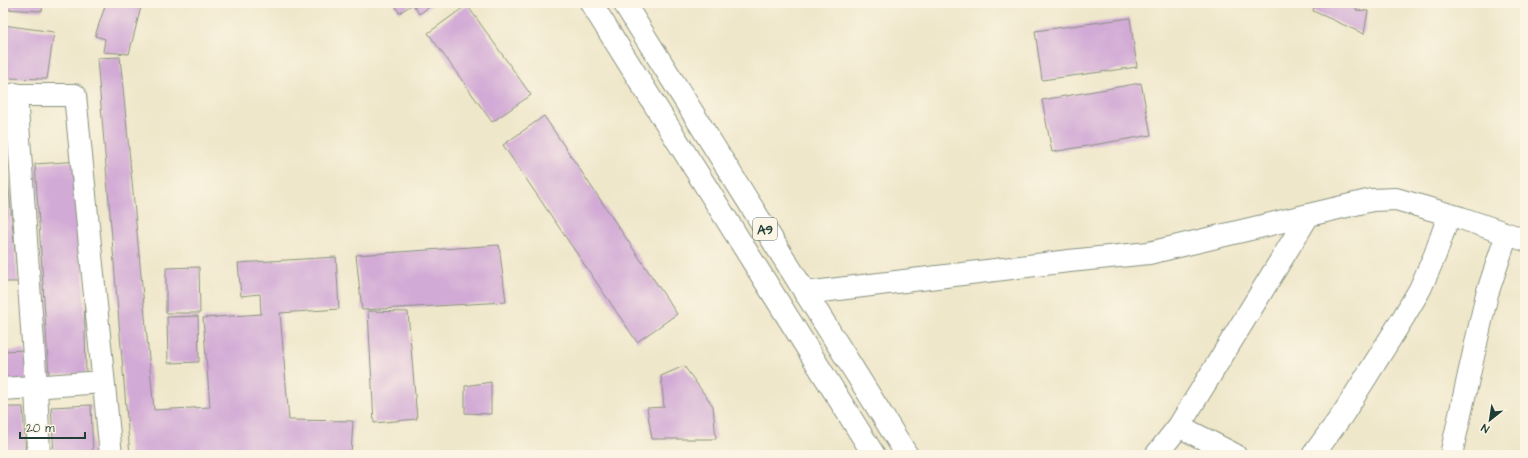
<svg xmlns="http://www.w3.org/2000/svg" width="1528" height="458" font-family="'Architects Daughter',sans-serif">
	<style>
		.building { fill: #d2aad6 }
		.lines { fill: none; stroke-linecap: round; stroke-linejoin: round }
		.street-casing { stroke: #87927f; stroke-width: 24 }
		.highway-casing { stroke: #87927f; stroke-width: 24 }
		.street { stroke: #fff; stroke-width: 22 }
		.highway { stroke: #fff; stroke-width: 22 }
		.labels { text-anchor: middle; stroke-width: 4; stroke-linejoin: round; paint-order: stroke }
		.shield { fill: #fcf5e5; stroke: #617469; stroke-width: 1 }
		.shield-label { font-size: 13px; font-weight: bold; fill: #1f3d34 }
	</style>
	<rect width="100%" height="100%" fill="#fcf5e5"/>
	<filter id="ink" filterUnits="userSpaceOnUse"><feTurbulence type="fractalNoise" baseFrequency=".025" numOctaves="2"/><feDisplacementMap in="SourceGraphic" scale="8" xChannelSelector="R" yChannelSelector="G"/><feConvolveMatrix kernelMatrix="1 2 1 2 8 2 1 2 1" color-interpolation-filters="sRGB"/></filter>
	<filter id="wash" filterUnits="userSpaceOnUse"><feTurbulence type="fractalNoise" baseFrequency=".012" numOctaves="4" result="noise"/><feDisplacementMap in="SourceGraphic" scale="16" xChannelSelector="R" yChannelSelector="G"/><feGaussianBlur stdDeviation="0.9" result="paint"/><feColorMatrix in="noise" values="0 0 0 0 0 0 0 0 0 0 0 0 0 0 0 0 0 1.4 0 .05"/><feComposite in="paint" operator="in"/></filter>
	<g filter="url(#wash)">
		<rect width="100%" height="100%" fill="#efe7ca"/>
		<g id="blocks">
			<path class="building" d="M3,3H43L42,11L3,9Z
				M106,3H142L129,54L103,52L105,39L95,36Z
				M394,3H435L419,14L413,4L399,13Z
				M1315,3H1357L1356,10L1368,11L1364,34L1313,11Z
				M467,5L531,95L492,122L428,33Z
				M1130,18L1137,67L1042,80L1035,31Z
				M3,25L54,32L47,79L3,78Z
				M120,57L154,410L210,407L203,318L261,314L260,294L241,296L238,263L336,257L339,309L280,313L289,420L353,421L351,455H130L97,58Z
				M1141,83L1151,135L1052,152L1042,100Z
				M544,116L677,314L637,342L503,145Z
				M81,161L86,373L49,376L35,164Z
				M3,170H7L18,282H3Z
				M499,245L506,302L362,310L356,255Z
				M199,267L200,313H166V268Z
				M368,311L408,312L417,419L374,423Z
				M198,316L199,362L168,363L167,317Z
				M25,350L28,382L3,384V351Z
				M684,366L713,406L716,439H652L647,408L664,407L661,376Z
				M491,382V414L465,413V386Z
				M91,405L93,455H54L51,407Z
				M3,407H23L26,455H3Z"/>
		</g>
	</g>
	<g filter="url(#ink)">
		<use href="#blocks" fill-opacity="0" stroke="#87927f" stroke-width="1"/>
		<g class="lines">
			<g class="street-casing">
				<path id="street" d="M16,94L36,387L39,455
					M3,95H75L111,455
					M805,293L1069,261L1149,253L1372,200L1396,199L1461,218L1525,240
					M3,389L103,382
					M1179,426L1235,455
					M1156,455L1179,426L1308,216
					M1313,455L1343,414L1403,318L1420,289L1435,255L1449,215
					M1451,455L1487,294L1507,234"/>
			</g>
			<g class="highway-casing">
				<path id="highway" d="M591,3L874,455
					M624,3L907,455"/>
			</g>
			<use href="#street" class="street"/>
			<use href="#highway" class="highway"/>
		</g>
	</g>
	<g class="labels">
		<rect class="shield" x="753" y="218" width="24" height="22" rx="3"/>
		<g class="shield-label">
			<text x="765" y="234">A9</text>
		</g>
	</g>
	<rect width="1528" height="458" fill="none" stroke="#fcf5e5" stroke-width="16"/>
	<g transform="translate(1490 420) rotate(210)" stroke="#fcf5e5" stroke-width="3" paint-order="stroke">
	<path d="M0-3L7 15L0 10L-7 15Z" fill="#1f3d34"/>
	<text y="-6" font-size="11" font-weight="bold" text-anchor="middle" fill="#1f3d34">N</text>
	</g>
	<path d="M20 432v6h65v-6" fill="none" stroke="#1f3d34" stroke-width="2"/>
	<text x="26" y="432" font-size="12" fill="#1f3d34" stroke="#fcf5e5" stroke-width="3" paint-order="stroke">20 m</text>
</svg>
